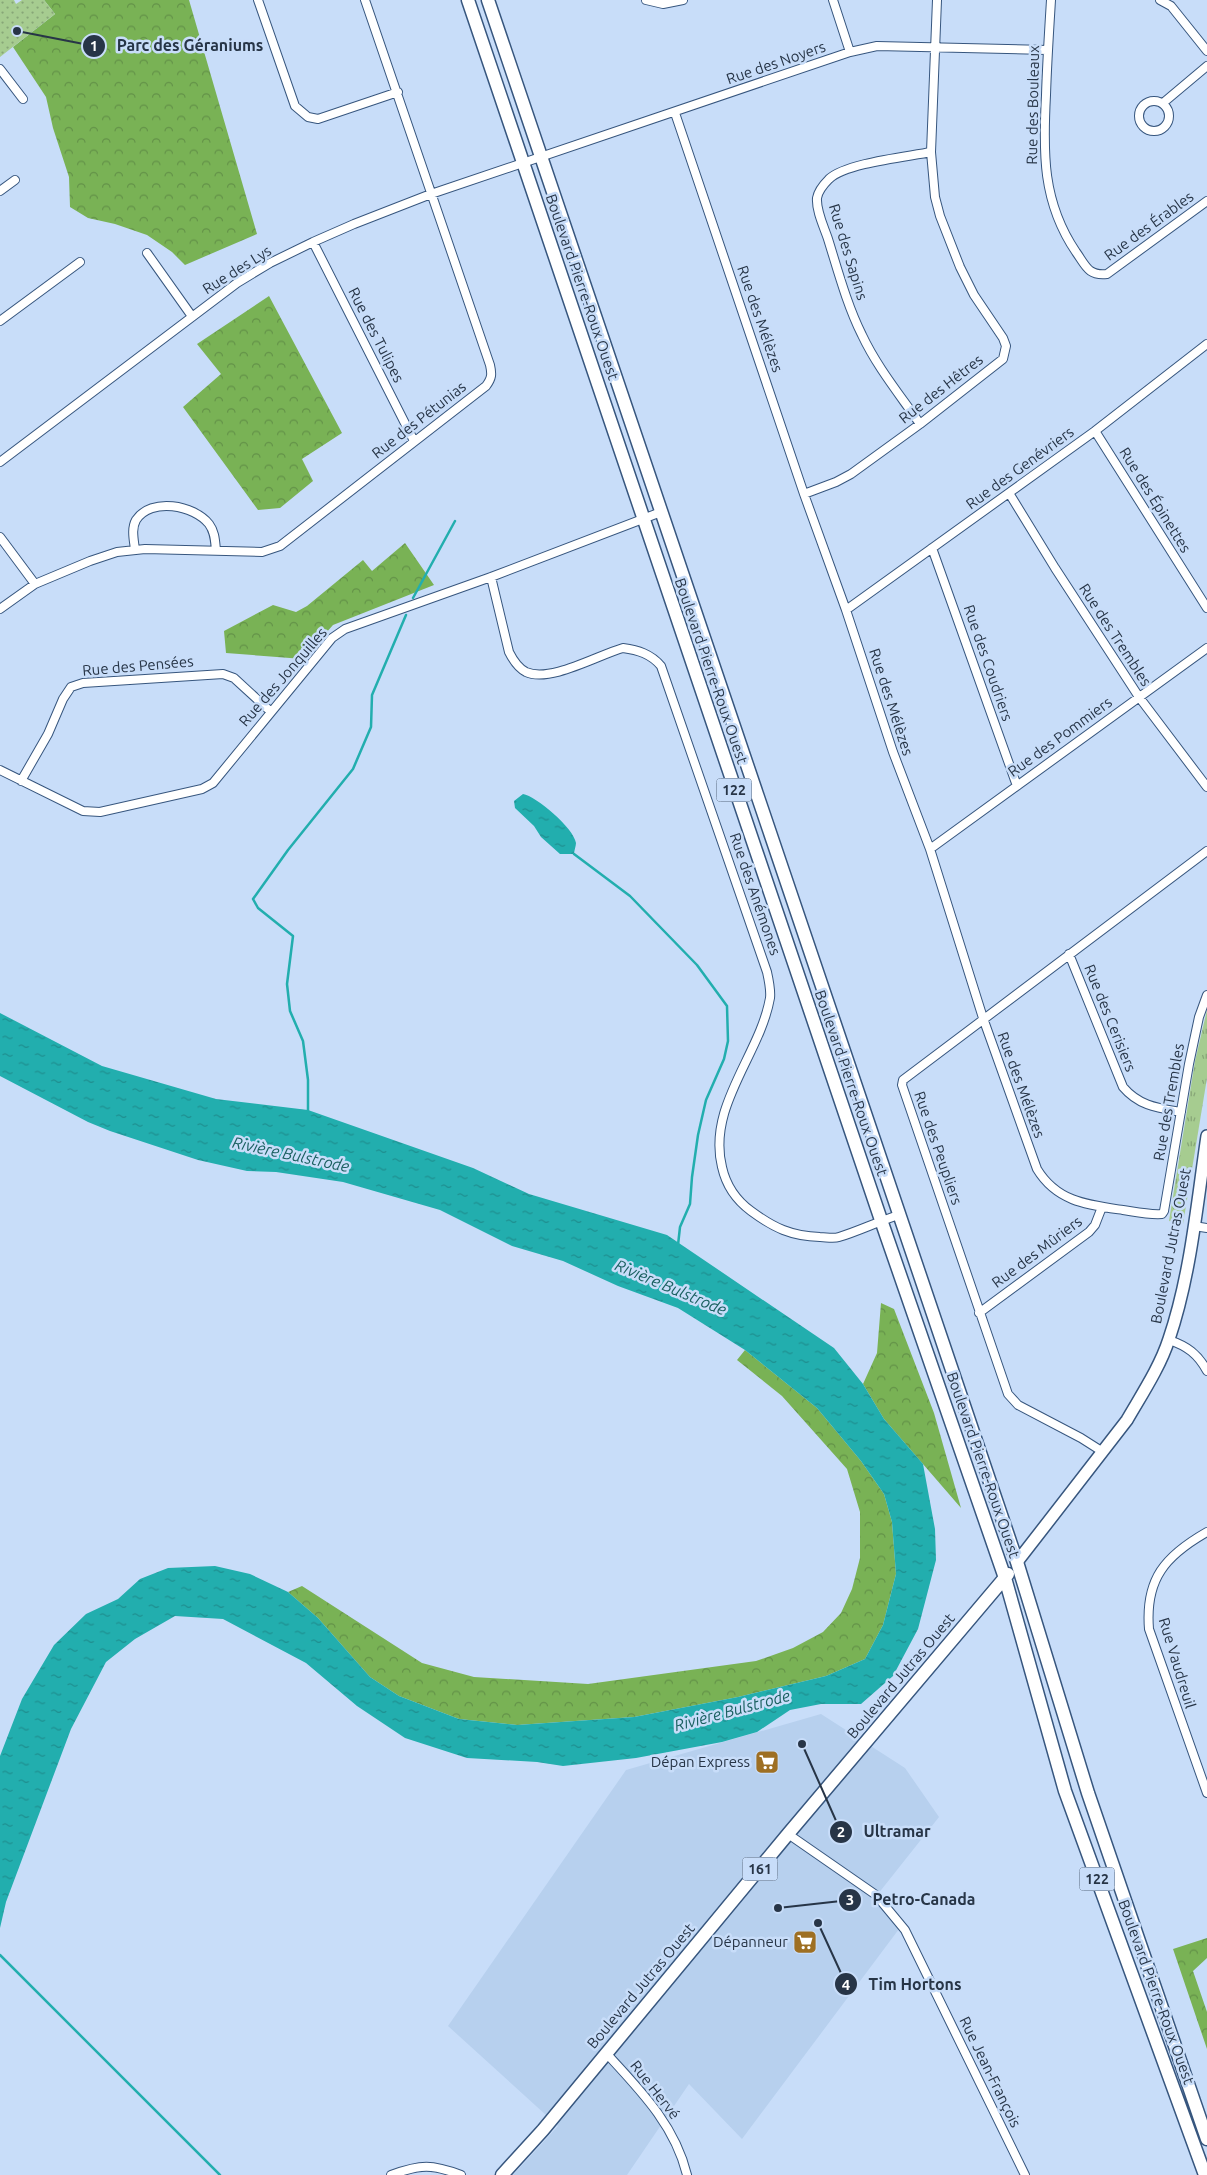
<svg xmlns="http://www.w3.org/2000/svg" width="1207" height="2175" font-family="Ubuntu,sans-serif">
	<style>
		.built { fill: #b7d0ee }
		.grass { fill: url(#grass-tufts) }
		.forest { fill: url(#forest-crowns) }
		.park { fill: url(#park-dots) }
		.water { fill: url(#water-ripples) }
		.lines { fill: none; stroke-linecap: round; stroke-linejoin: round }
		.stream { stroke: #22aeae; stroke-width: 2.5 }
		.street-casing { stroke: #37567e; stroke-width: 10 }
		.secondary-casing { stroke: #37567e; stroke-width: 14 }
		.primary-casing { stroke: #37567e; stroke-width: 15 }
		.street { stroke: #fff; stroke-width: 8 }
		.secondary { stroke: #fff; stroke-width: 11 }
		.primary { stroke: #fff; stroke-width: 12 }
		.labels { text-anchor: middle; stroke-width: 5; stroke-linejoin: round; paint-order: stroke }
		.shield { fill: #c8ddf9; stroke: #57677c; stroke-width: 1 }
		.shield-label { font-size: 14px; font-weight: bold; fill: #273547 }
		.street-label { font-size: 15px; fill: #273547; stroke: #c8ddf9 }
		.poi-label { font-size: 15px; fill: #273547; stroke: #c8ddf9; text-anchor: end }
		.water-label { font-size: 16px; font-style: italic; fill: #1a6060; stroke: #c8ddf9 }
		.leader { fill: none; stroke: #273547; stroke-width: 2 }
		.callout-dot { fill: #273547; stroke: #c8ddf9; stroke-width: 2 }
		.mark-label { font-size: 15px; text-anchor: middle; font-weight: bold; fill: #fff }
		.callout-label { font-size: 16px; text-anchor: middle; font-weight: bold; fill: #273547; stroke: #c8ddf9; stroke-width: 5; stroke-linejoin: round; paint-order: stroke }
	</style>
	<defs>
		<pattern id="grass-tufts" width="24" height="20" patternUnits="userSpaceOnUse" patternTransform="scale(1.25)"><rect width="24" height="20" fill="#a6cc90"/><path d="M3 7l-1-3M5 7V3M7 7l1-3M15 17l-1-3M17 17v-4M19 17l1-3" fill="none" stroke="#87a677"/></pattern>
		<pattern id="forest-crowns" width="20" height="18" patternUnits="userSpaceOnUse" patternTransform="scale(1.25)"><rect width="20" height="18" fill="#79b255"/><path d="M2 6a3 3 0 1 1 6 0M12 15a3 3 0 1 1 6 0" fill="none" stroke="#639248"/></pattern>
		<pattern id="park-dots" width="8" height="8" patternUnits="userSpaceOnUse" patternTransform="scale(1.25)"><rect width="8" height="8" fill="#a6cc90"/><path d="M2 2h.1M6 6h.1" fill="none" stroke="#87a677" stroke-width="1.8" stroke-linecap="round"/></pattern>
		<pattern id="water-ripples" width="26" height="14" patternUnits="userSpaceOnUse" patternTransform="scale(1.25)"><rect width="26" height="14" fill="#22aeae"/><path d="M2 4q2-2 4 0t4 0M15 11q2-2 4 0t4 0" fill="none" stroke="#1e8e8f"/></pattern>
	</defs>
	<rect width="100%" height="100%" fill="#c8ddf9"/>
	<path class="built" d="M821,1714L905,1768L939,1817L874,1899L899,1929L742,2139L689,2084L627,2175H513L558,2126L448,2026L626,1770Z"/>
	<path class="grass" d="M1207,1010V1078L1183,1224L1169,1221L1195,1061Z"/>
	<path class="forest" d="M44,0H189L257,234L185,265L172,252L147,235L115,224L88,218L70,207L69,177L53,128L46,97L13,47L55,14Z
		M269,296L342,433L302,459L313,481L280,508L258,510L183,407L221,374L197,344Z
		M405,543L434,585L333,625L303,659L226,653L224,631L273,605L296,612L307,606L363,560L372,571Z
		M881,1303L894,1309L934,1413L961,1508L884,1419L863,1384L877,1353Z
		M745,1350L817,1408L861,1461L884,1494L892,1522L896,1574L883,1625L865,1659L826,1676L738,1697L634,1717L517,1725L459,1719L399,1696L370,1677L318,1618L288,1592L302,1586L422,1663L474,1677L588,1684L756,1661L793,1648L823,1632L841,1613L852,1589L860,1558V1512L847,1469L782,1396L737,1360Z
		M1207,1938V1958L1193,1971L1207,2012V2049L1173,1949Z"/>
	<path class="park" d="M0,0H14L16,4L22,0H44L55,14L0,57Z"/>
	<path class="water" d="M523,794C536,796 574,828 576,843C576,846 574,851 574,854H560L541,837L534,826L515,808L514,801Z
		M0,1013L102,1066L216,1099L308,1110L473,1168L529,1194L667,1235L834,1348L863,1384L884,1419L923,1464L935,1529L936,1560L918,1629L893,1676L861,1704H821L790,1710L757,1732L722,1742L636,1758L563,1766L537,1762L467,1758L405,1738L357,1706L306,1663L223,1619L175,1616L135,1639L106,1662L71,1729L6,1902L0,1928V1756L22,1699L54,1645L86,1614L118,1599L140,1579L168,1568L215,1566L250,1574L288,1592L318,1618L370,1677L399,1696L459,1719L517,1725L634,1717L738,1697L826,1676L865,1659L883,1625L896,1574L892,1522L884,1494L861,1461L817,1408L745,1350L678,1308L618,1286L563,1261L512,1246L440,1210L343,1182L276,1172L247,1171L198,1160L110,1131L88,1122L0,1076Z"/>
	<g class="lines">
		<path class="stream" d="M413,598L455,521
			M574,854L630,896L697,965L727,1006L728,1041L724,1059L706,1100L698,1135L692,1177L690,1204L680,1227L678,1245
			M308,1112V1080L303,1041L290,1011L287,984L293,936L258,908L253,899L288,850L353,769L371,727L372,695L406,615
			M0,1955L220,2175"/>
		<g class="street-casing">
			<path id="street" d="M258,0L295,106L308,117L318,119L398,92
				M646,0L663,4L683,0
				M833,0L850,52
				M1051,0C1049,32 1047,63 1046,95C1043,152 1042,202 1076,252C1086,266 1088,276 1107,274L1207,201
				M1160,0L1171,6L1207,51
				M0,69L23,99
				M1139 116a15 15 0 1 1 30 0a15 15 0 1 1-30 0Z
				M1163,103L1207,66
				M675,113L804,494L846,610L893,752L930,849L983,1018L1037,1169C1057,1202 1088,1205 1123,1210C1136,1212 1149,1215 1162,1214L1164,1211L1189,1064L1199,1017L1207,995
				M0,191L15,180
				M313,242L414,441
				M147,253L191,315
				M0,321L80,262
				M920,424C900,395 877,367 862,335C847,305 838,271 828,239C824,227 816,211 817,198C818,192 824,184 829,179C846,163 906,157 931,152
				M1095,431L1207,608
				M0,462L237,283L270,263L313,242L354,224L431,194L850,52L877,46L1047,50
				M1009,493L1055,568L1139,697L1207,787
				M804,494L836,482L851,474L920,424L1003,359L1006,346L1003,338L974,295L960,267L940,216L935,197L931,152L937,0
				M0,537L35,584
				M932,548L1017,786
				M135,550C134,540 131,529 136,520C151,497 194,505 209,524C215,532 215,541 216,550
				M491,577L509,652C513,660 518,668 526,672C550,683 598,655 623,648C638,650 651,654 661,666L767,972C769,981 771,990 770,998C760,1055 707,1106 722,1167C726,1185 736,1200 751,1211C774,1228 791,1236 820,1237C826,1237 833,1239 839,1237C859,1231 879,1221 899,1215
				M0,609L35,584L90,561L117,552L145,549L262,552L280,546L486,386C492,378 492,374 490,365L365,0
				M846,610L1095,431L1207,344
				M0,770L83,811L100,812L202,789L213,783L332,638L345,629L491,577L661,512
				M21,781L48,734L63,699L71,687L83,683L223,674L234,678L270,711
				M930,849L1207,648
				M1069,954L1123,1087C1139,1106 1158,1108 1181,1112
				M1194,1226L1207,1228
				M979,1313L1089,1232L1095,1225L1102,1207
				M1169,1340C1187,1346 1198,1354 1207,1371
				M1103,1452L1081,1438L1018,1405L1008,1394L902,1085L903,1080L1207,851
				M1207,1532C1165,1556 1145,1579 1149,1629L1207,1793
				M788,1834L876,1895L905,1930L1025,2175
				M606,2053C640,2090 675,2125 687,2175
				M391,2175C421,2164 432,2164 461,2175"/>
		</g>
		<g class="secondary-casing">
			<path id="secondary" d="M1017,1562L1127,1420C1142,1394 1160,1367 1169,1339C1191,1274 1197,1203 1207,1136"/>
		</g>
		<g class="primary-casing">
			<path id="primary" d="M468,0L881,1220L1005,1578L1065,1791L1205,2175
				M488,0L1017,1562L1088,1793L1207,2139
				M502,2175L543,2130L788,1834L1008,1574"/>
		</g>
		<use href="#street" class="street"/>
		<use href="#secondary" class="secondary"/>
		<use href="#primary" class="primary"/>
	</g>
	<defs>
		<g id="supermarket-square" transform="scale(1.25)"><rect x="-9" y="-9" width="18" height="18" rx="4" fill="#9e6f22" stroke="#c8ddf9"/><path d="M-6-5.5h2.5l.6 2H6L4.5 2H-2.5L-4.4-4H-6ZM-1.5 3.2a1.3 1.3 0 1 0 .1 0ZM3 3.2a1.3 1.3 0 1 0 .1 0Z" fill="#fff"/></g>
	</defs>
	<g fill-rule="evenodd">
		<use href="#supermarket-square" x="767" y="1762"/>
		<use href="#supermarket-square" x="805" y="1942"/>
	</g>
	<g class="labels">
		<g class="shield">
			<rect x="716.5" y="778.5" width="35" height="23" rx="4"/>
			<rect x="742.5" y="1857.5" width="35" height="23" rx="4"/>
			<rect x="1079.5" y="1867.5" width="35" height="23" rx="4"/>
		</g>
		<g class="shield-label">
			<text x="734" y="795">122</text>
			<text x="760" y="1874">161</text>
			<text x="1097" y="1884">122</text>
		</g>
		<g class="street-label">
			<text transform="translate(776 63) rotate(-19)" y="5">Rue des Noyers</text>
			<text transform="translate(1033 105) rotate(-89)" y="5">Rue des Bouleaux</text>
			<text transform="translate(1149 226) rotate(-36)" y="5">Rue des Érables</text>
			<text transform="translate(848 252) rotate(73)" y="5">Rue des Sapins</text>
			<text transform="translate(237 270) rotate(-32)" y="5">Rue des Lys</text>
			<text transform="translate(582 287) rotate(71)" y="5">Boulevard Pierre-Roux Ouest</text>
			<text transform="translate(760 319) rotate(71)" y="5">Rue des Mélèzes</text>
			<text transform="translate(376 335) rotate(63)" y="5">Rue des Tulipes</text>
			<text transform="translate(941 389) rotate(-38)" y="5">Rue des Hêtres</text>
			<text transform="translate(419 420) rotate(-38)" y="5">Rue des Pétunias</text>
			<text transform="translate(1020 468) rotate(-36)" y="5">Rue des Genévriers</text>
			<text transform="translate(1155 500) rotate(58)" y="5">Rue des Épinettes</text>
			<text transform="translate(1115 635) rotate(57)" y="5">Rue des Trembles</text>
			<text transform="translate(988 663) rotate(71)" y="5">Rue des Coudriers</text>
			<text transform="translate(138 666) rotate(-5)" y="5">Rue des Pensées</text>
			<text transform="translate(711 671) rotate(71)" y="5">Boulevard Pierre-Roux Ouest</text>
			<text transform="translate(283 677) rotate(-49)" y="5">Rue des Jonquilles</text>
			<text transform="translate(891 702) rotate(72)" y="5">Rue des Mélèzes</text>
			<text transform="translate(1060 737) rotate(-36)" y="5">Rue des Pommiers</text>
			<text transform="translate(755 894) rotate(71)" y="5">Rue des Anémones</text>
			<text transform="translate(1110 1018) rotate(68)" y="5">Rue des Cerisiers</text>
			<text transform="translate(851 1083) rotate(71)" y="5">Boulevard Pierre-Roux Ouest</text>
			<text transform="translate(1021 1085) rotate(70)" y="5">Rue des Mélèzes</text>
			<text transform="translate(1169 1102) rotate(-80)" y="5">Rue des Trembles</text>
			<text transform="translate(938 1148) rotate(71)" y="5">Rue des Peupliers</text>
			<text transform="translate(1171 1246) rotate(-79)" y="5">Boulevard Jutras Ouest</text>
			<text transform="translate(1037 1252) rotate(-37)" y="5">Rue des Mûriers</text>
			<text transform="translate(983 1465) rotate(71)" y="5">Boulevard Pierre-Roux Ouest</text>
			<text transform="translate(1177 1663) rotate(73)" y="5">Rue Vaudreuil</text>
			<text transform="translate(901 1676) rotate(-50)" y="5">Boulevard Jutras Ouest</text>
			<text transform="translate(641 1986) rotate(-50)" y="5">Boulevard Jutras Ouest</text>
			<text transform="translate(1156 1992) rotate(70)" y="5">Boulevard Pierre-Roux Ouest</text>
			<text transform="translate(990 2072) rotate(64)" y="5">Rue Jean-François</text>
			<text transform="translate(655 2090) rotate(52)" y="5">Rue Hervé</text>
		</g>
		<g class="poi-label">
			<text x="750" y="1767">Dépan Express</text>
			<text x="788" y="1947">Dépanneur</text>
		</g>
		<g class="water-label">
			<text transform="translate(291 1154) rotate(12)" y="6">Rivière Bulstrode</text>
			<text transform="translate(671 1287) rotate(23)" y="6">Rivière Bulstrode</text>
			<text transform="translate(732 1710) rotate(-15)" y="6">Rivière Bulstrode</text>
		</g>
	</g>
	<path class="leader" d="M17 31L94 46M802 1744L841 1832M778 1908L850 1900M818 1923L846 1984"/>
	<g class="callout-dot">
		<circle cx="17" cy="31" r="5"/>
		<circle cx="802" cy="1744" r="5"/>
		<circle cx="778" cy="1908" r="5"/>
		<circle cx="818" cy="1923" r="5"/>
		<circle cx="94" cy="46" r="12"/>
		<circle cx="841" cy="1832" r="12"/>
		<circle cx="850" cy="1900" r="12"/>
		<circle cx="846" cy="1984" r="12"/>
	</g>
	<g class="mark-label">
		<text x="94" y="51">1</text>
		<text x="841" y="1837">2</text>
		<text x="850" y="1905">3</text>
		<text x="846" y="1990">4</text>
	</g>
	<g class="callout-label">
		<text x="190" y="51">Parc des Géraniums</text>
		<text x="897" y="1837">Ultramar</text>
		<text x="924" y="1905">Petro-Canada</text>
		<text x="915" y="1990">Tim Hortons</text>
	</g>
</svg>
